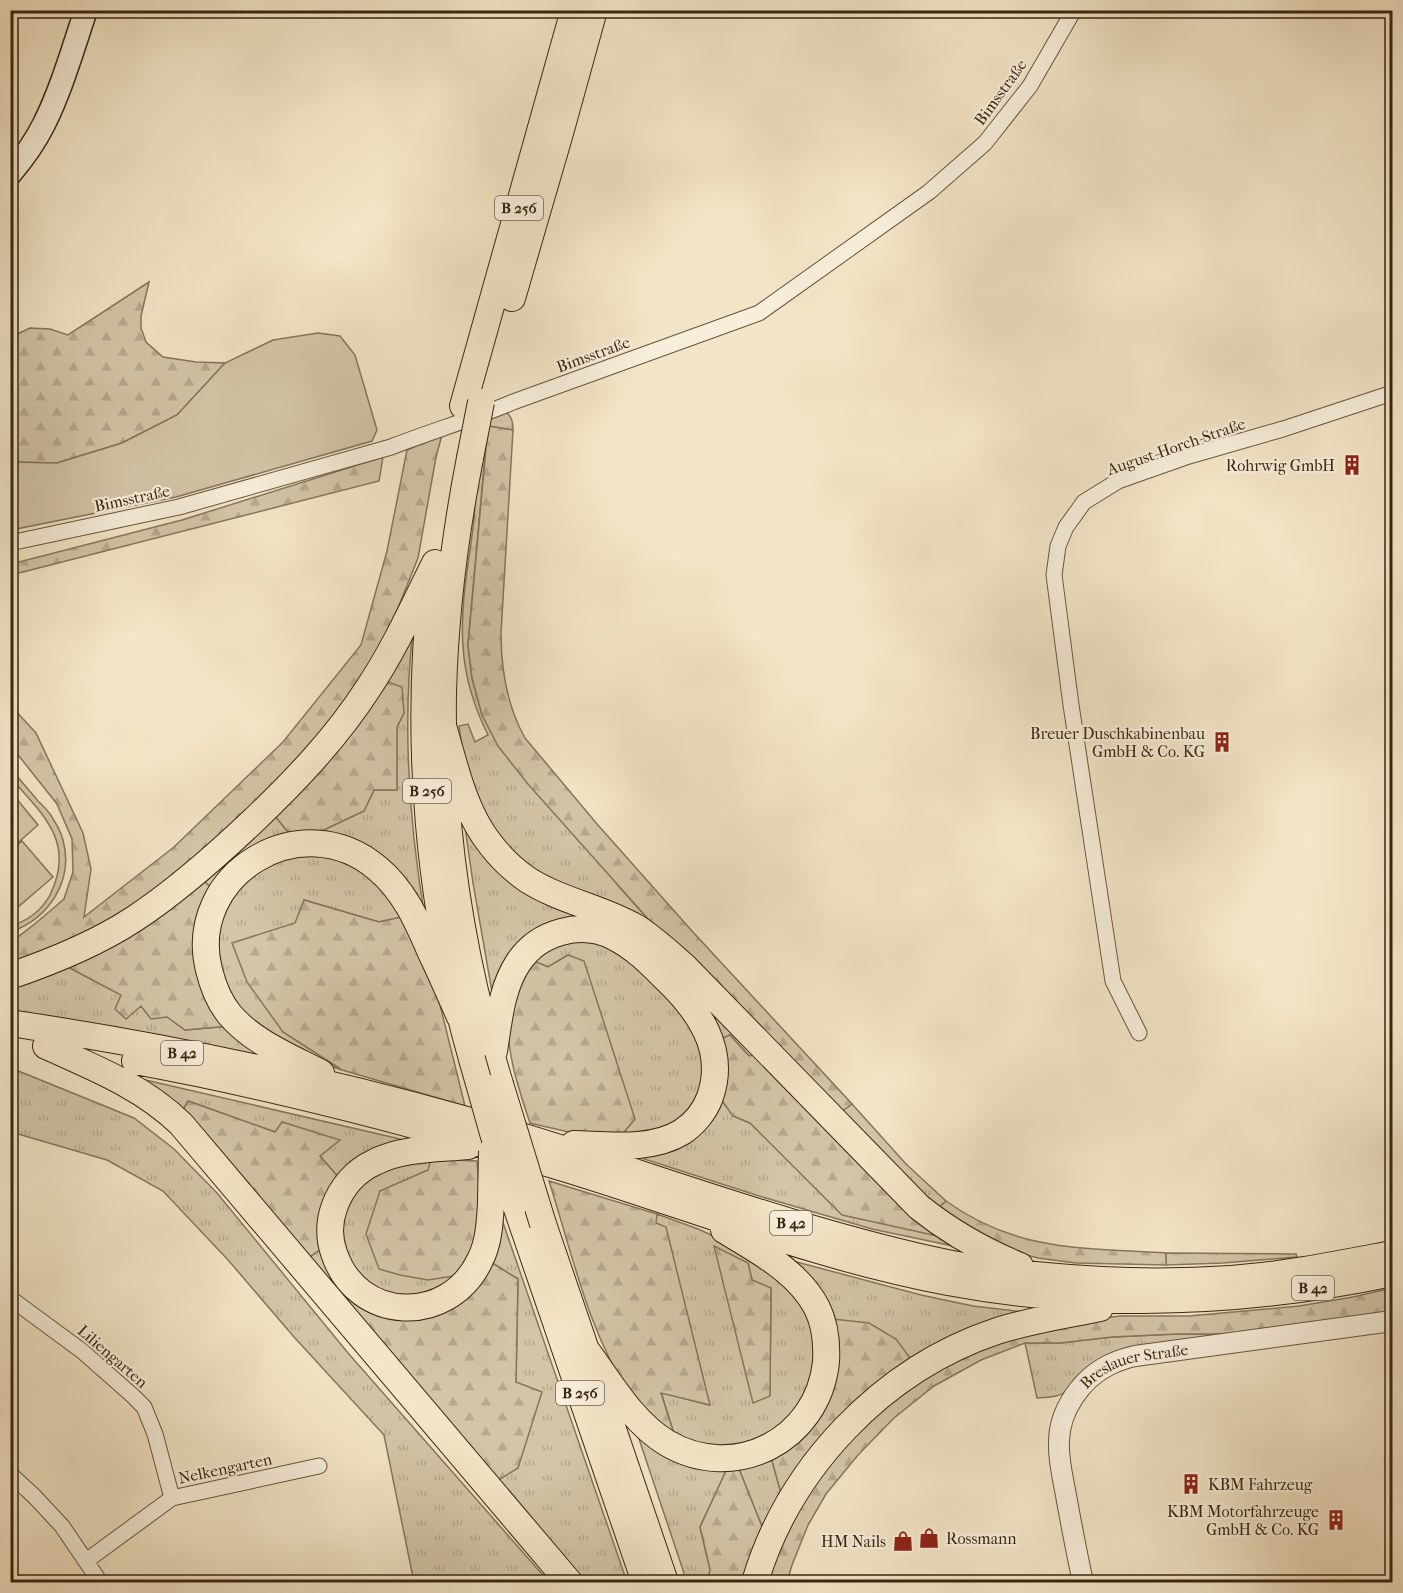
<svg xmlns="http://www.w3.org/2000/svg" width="1403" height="1593" font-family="'IM FELL French Canon',serif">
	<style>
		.grass { fill: url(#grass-tufts); stroke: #86765c; stroke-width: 1.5; fill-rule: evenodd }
		.forest { fill: url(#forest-firs); stroke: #86765c; stroke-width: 1.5 }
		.garden { fill: #d3c5a8; stroke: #86765c; stroke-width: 1.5 }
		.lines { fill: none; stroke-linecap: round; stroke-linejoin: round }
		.minor-casing { stroke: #68563e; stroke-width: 17 }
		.tertiary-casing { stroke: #68563e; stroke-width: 22 }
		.secondary-casing { stroke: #392611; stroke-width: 25 }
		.trunk-casing { stroke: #392611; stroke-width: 28 }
		.minor { stroke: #f7eedb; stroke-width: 15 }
		.tertiary { stroke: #f7eedb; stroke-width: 20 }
		.secondary { stroke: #f7eedb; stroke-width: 22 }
		.trunk { stroke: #f3e5c7; stroke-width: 26 }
		.trunk-bridge-casing { stroke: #392611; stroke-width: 28; stroke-linecap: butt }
		.trunk-bridge { stroke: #f3e5c7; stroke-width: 26 }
		.labels { text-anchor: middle; stroke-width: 4.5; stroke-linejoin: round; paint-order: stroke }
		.shield { fill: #f7eedb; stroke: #72624e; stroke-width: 1.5 }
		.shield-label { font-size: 15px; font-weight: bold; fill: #392611 }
		.street-label { font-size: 16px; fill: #392611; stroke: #f7eedb }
		.poi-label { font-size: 16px; fill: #392611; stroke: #f7eedb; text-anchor: end }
	</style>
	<defs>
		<pattern id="grass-tufts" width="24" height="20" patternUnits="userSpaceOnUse" patternTransform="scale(1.5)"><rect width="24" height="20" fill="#d3c5a8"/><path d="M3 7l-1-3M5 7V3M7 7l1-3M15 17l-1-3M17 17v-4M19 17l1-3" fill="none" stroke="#b6a990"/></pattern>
		<pattern id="forest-firs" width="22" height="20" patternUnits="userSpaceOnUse" patternTransform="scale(1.5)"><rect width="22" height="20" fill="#d3c5a8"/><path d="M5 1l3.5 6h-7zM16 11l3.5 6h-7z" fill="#b6a990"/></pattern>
	</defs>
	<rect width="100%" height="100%" fill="#f3e5c7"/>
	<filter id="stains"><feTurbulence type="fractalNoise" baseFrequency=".00333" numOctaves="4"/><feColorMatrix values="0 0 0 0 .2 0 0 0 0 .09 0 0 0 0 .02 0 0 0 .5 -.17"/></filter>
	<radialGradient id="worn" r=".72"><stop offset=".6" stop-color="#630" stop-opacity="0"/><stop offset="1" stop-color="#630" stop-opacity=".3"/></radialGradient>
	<path class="grass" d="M506,412C512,417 513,422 513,430L488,426L491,414Z
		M487,433L468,645L472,678L482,715L621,889L666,939L540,879L492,832L463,757L459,726L468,724L475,742L488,735C475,709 465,677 463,647C460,608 468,567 473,528C475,513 475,497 477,482C480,466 484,449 487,433Z
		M413,630C402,726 409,823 425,918L315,834L364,811L374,790H397V727L404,713L382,680Z
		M272,812L291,836L214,890L200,878Z
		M463,813L481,838L602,915L761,1053L749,1056L730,1035L718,1040L710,1022L577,921L492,992L473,883Z
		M302,851L362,864L406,916L379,922L304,900L283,1032L342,1070L303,1057L231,1005L213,937L229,895L245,876Z
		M601,939L683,1006L710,1075L683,1124L619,1138L568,955L548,967L529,959L552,941Z
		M64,965L141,1005L167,1017L185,1030L230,1026L290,1064L68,1019L11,1011V984Z
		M11,1068L134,1118L174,1149L217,1193L348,1353L549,1582H414L384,1435L294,1337L229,1261L163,1191L107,1160L11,1132Z
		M137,1078L413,1142L340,1179L320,1156L339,1140L275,1132L188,1101L182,1112Z
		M718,1095L733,1116L750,1123L972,1250L872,1229L759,1196L632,1155Z
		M852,1104L906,1164L946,1201L934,1212L837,1115Z
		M431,1159L429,1170L380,1191L460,1275L448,1288L412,1300L372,1288L347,1264L341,1227L353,1189L384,1166Z
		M499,1211L627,1582H582L497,1481L516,1382L518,1279L489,1261Z
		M657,1214L698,1229L738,1247L803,1297L821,1357L801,1414L739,1450L676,1440L661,1392L709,1405L655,1223ZM748,1263L752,1280L771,1288L770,1395Z
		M324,1247L348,1287L338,1295L308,1258Z
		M1166,1253L1296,1254L1297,1257L1223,1263L1166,1265Z
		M793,1261L921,1295L973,1306L1033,1313L913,1362L833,1319Z
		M1177,1334H1235L1121,1351C1104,1356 1089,1364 1076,1377C1072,1381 1070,1389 1065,1392C1058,1398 1046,1397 1037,1398L1025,1343H1060L1112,1337Z
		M637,1433L686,1463L708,1470L726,1471L700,1527L710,1569L708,1582H687Z
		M771,1457L782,1497L765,1534L739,1469Z"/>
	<path class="forest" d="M149,282L141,316V328L146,342L163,357L196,362L225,363L177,415L122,443L57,463L11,462V337L30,328L50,329L68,335Z
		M488,426L513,430L501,633C501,669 507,706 525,738L597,824L692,931L852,1104L837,1115L666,939L527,783L498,746L482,715L472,678L468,645Z
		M442,435L436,457L418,558L378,658L300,760L245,818L138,909L11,966V939L19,936L36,923L64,899L73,872L72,839L57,804L11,746V706L36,733L83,833L91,869L84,917L174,847L283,742L361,645L387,551L407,450Z
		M383,457L379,481L11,575V564L182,520Z
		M382,680L402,687L404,713L397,727V790H374L364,811L315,834L291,836L272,812Z
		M200,878L214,890L205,910L230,1026L185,1030L167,1017L151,1019L141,1006L126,1019L115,1009L121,995L64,965Z
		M304,900L379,922L406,916L439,1001L465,1106L342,1070L283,1032L247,982L232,943L295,923Z
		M568,955L584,961L635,1119L619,1138L577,1134L530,1123C518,1087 504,1047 509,1007C510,995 523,972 529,959L548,967Z
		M730,1035L749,1056L761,1053L951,1239L842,1215L750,1123L733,1116L718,1095V1040Z
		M188,1101L275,1132L282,1122L340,1140L320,1156L340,1179L324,1247L308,1258L182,1112Z
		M431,1159L477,1161L480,1195L474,1244L460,1275L428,1280L400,1275L379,1269L366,1234L380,1191L428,1170Z
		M549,1181L657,1214L656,1223L666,1227L710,1405L661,1393L676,1440C663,1428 640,1409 630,1395C588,1331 572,1253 549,1181Z
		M946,1201C1017,1252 1083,1248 1166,1253V1265L1076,1263L1038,1258L1004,1249L934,1212Z
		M714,1246L748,1263L752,1280L771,1288L770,1396L753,1403Z
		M489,1261L518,1279L516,1382L542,1392L518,1468L497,1481L338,1295L348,1287L399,1315Z
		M1392,1288V1311L1377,1315L1235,1334H1177L1112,1337L1060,1343H1025L981,1360L934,1386L894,1418L858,1455L826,1494L808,1525L792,1565L787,1582H765L785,1528L828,1460L892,1397L965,1353L1080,1321L1120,1316H1189L1299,1306L1353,1297Z
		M833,1319L869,1323L896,1339L913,1362L782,1497L771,1457L786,1449Z
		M739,1469L765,1534L748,1582H708L710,1569L700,1527L726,1471Z"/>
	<path class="garden" d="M318,333L340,336L355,355L377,430L372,441L176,497L11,530V462L57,463L122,443L177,415L225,363L273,340Z
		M11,769C20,780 29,790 38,801C43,806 50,812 53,819C57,825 61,833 63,840C74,881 49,918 11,932V925C27,922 42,910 50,895C76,842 43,815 11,778Z
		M11,792L38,825L11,849H10Z
		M22,841L53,877L11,913V851Z"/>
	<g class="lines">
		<g class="minor-casing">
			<path id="minor" d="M10,543L179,507L391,447C432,431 473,419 513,402L759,313L929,192L985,143L1030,86L1074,10
				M1139,1033L1113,981L1071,705L1054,575L1058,546L1066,527L1084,502L1118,481L1189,456L1283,429L1392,393
				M10,1298L82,1351L133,1396L144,1407L155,1434L172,1498
				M10,1474L34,1496L62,1526L100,1582
				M86,1561L172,1498L319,1466"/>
		</g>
		<g class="tertiary-casing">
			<g id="tertiary">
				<path id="s1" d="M1083,1582C1077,1555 1072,1528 1067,1501C1064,1482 1058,1462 1059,1442C1059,1411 1081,1379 1109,1365C1117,1361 1126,1358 1135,1356L1392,1321"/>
			</g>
		</g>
		<g class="secondary-casing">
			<path id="secondary" d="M10,174C23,159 35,142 44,124C62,88 73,48 86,10"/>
		</g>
		<g class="trunk-casing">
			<path id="trunk" d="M512,298L560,133L594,10
				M463,406L574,10
				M470,458C455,535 445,614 443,693C441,825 461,957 500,1084
				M432,581C414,740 428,905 472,1059
				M443,726C455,766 464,812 491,845C501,858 515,871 528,880C561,901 603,908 637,928C654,939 669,953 684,966L919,1207C950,1232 984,1251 1020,1266
				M10,976C54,961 96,944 134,919C177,891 216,856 253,821C296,780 337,737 369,687C395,648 414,605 435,563
				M10,1023C163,1046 314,1077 463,1119C625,1164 782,1228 947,1263C980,1270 1013,1273 1046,1276C1108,1282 1169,1283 1231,1279C1285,1275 1339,1264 1392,1254
				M46,1046C95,1068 143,1087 181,1124L569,1582
				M494,1051C499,1021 501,989 518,963C538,932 581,920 614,937C634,947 649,962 664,977C698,1009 727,1049 710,1097C705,1111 694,1124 682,1132C651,1151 609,1145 574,1144
				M135,1061C277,1087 418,1124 557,1166C687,1205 814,1257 948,1282C1097,1310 1245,1304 1392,1273
				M321,1073C290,1057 253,1042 230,1015C219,1002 213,986 209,970C185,874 302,804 377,868C405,891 418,923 432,955C442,976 451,997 460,1017
				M468,1146C437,1149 403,1148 375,1162C355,1171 341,1188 334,1208C329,1222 329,1239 334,1253C357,1323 449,1326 480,1260C489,1243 490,1221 491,1202
				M515,1203L645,1582
				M543,1224L665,1582
				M587,1351C610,1382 632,1422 667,1443C735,1483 818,1440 826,1362C827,1344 825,1324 817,1308C798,1271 758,1251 724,1230
				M755,1582C789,1467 883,1369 997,1331C1031,1320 1066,1315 1100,1308"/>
		</g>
		<use href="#minor" class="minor"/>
		<use href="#tertiary" class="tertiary"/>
		<use href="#secondary" class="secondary"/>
		<use href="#trunk" class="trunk"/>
		<g class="trunk-bridge-casing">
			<path id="trunk-bridge" d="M470,458L481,402
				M472,1059L493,1133L515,1203
				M500,1084L543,1224
				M491,1202L492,1151"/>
		</g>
		<use href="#trunk-bridge" class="trunk-bridge"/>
	</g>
	<defs>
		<g id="building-bare" transform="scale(1.62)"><path d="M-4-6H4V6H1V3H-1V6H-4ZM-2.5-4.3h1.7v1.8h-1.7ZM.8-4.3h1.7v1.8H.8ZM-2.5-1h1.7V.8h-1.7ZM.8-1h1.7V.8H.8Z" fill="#8f2418" stroke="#f7eedb" stroke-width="2.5" paint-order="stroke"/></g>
		<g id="shop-bare" transform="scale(1.62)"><path d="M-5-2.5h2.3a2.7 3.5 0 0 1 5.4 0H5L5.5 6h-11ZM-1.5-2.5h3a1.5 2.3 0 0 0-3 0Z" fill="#8f2418" stroke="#f7eedb" stroke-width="2.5" paint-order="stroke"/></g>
	</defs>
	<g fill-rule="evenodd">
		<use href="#building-bare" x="1352" y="465"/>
		<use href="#building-bare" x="1222" y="742"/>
		<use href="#building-bare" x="1191" y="1484"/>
		<use href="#building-bare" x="1336" y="1520"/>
		<use href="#shop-bare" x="929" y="1538"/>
		<use href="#shop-bare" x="903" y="1541"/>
	</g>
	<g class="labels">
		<g class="shield">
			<rect x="495" y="196" width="48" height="24" rx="4.5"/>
			<rect x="403" y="779" width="48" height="24" rx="4.5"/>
			<rect x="161" y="1041" width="42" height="24" rx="4.5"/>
			<rect x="770" y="1211" width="42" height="24" rx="4.5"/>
			<rect x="1292" y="1276" width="42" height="24" rx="4.5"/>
			<rect x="556" y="1381" width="48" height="24" rx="4.5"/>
		</g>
		<g class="shield-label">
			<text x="519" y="213">B 256</text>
			<text x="427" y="796">B 256</text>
			<text x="182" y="1058">B 42</text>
			<text x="791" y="1228">B 42</text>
			<text x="1313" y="1293">B 42</text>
			<text x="580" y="1398">B 256</text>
		</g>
		<g class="street-label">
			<text transform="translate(1000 92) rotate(-54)" y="6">Bimsstraße</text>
			<text transform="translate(593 354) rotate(-20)" y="6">Bimsstraße</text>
			<text transform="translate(1176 446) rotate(-19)" y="6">August-Horch-Straße</text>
			<text transform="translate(132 498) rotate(-12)" y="6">Bimsstraße</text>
			<text transform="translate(113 1356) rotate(41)" y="6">Liliengarten</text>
			<text dy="6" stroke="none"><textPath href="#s1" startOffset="262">Breslauer Straße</textPath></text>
			<text transform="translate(225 1468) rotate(-12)" y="6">Nelkengarten</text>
		</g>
		<g class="poi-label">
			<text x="1335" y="471">Rohrwig GmbH</text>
			<text x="1205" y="739">Breuer Duschkabinenbau<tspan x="1205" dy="18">GmbH &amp; Co. KG</tspan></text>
			<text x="1208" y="1490" text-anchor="start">KBM Fahrzeug</text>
			<text x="1319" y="1517">KBM Motorfahrzeuge<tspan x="1319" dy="18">GmbH &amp; Co. KG</tspan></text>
			<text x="946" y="1544" text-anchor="start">Rossmann</text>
			<text x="886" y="1547">HM Nails</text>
		</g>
	</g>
	<rect width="1403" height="1593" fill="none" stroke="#f3e5c7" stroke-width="36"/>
	<rect x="12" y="12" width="1379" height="1569" fill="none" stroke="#392611" stroke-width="3"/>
	<rect x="18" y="18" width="1367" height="1557" fill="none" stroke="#392611" stroke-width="1.5"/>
	<rect width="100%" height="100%" filter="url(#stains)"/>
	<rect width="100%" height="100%" fill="url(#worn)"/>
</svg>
